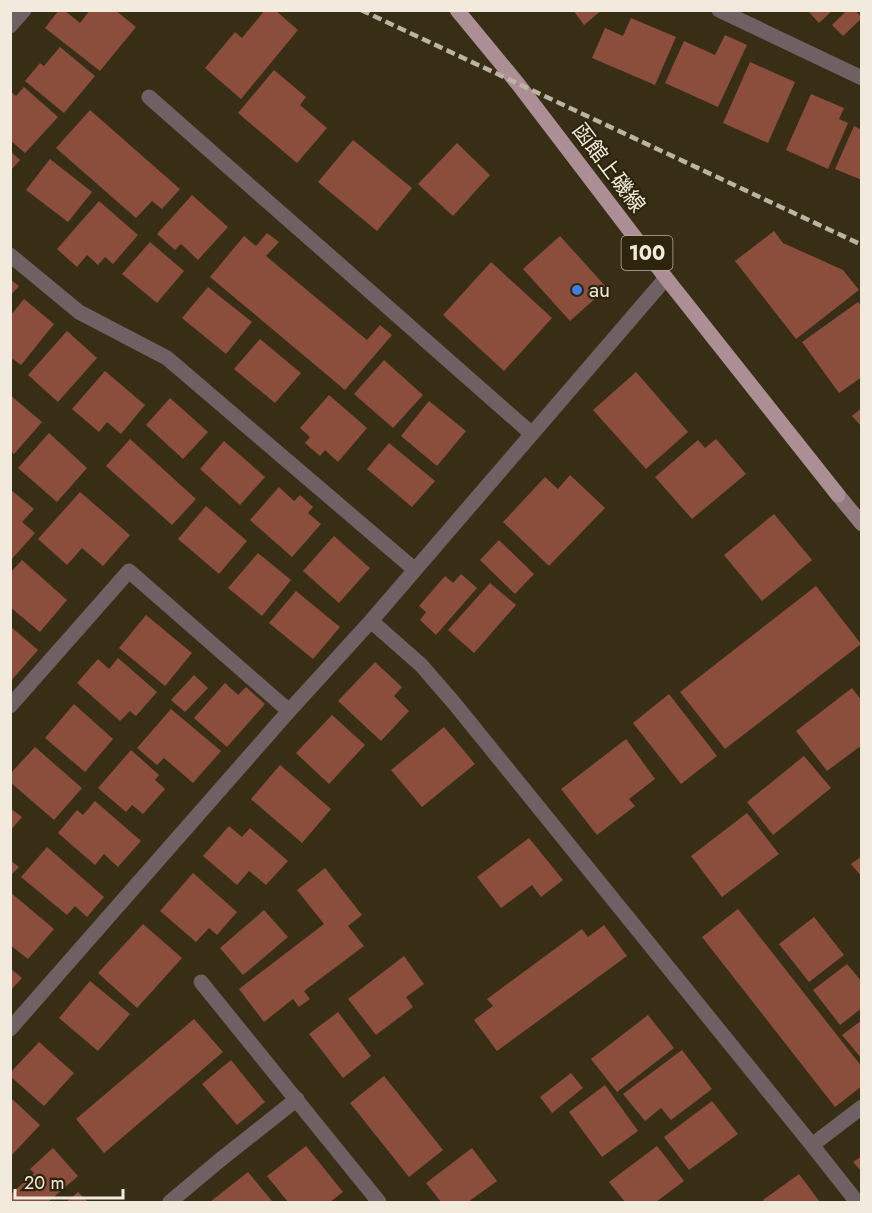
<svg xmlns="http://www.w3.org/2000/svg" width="872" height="1213" font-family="Jost,'Noto Sans JP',sans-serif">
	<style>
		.building { fill: #8b4e3c }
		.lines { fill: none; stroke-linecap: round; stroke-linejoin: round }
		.lane { stroke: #6e6063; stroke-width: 15 }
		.street { stroke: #6e6063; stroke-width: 15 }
		.secondary { stroke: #917b7f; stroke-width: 15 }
		.primary { stroke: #ac8f95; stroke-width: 15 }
		.rail { stroke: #bcb4a3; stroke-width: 4.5; stroke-dasharray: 9 4.5; stroke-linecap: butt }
		.shop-dot { fill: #3f7fe0; stroke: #2e240c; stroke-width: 2 }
		.labels { text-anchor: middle; stroke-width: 4.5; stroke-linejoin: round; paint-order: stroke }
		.shield { fill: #2e240c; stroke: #b7af9e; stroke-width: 1.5 }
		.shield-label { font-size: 20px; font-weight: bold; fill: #f2ebdd }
		.street-label { font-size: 21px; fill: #f2ebdd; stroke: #2e240c }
		.poi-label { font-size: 21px; fill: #f2ebdd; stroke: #2e240c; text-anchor: start }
	</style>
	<rect width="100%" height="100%" fill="#382e16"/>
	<path class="building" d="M59,10H64L80,23L90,10H115L136,27L100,71L45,28Z
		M265,10H275L298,30L241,99L205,68L235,32L242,38Z
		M573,10H602L584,25Z
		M807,10H833L819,23Z
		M847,10H855L862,18L843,36L832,25Z
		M631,18L676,37L655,85L592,58L605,28L623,36Z
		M725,35L747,45L718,107L665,83L684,41L715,55Z
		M60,47L95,76L64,113L25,81L40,63L44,66Z
		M750,62L795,82L768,143L723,123Z
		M274,70L306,97L300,105L327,128L297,163L238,113Z
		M24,87L58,117L25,153L10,140V91L16,96Z
		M811,94L844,108L839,119L848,123L828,169L786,150Z
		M90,110L180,189L162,209L152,201L136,218L56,148Z
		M854,126L862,130V180L835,169Z
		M353,140L412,188L377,231L318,182Z
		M457,143L490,175L453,216L418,184Z
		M10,151L20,160L10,171Z
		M50,159L92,192L68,222L26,190Z
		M192,195L228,227L198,260L181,244L175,250L157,234Z
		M99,201L138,235L113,264L105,257L98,265L87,255L77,267L57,249Z
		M774,231L783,243L843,270L859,290L796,339L735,261Z
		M267,233L279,242L266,256L367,340L380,325L392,335L345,390L210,277L244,236L256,246Z
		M560,236L607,288L570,321L523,269Z
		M150,242L184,271L157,303L122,274Z
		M491,262L552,318L504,371L443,315Z
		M10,279L19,286L10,296Z
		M208,287L252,322L226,354L182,318Z
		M24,299L54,324L21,365L10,357V316Z
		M858,302L862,307V377L839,393L802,342Z
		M67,331L97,358L58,402L28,375Z
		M260,339L301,373L275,403L234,369Z
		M384,360L423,395L393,428L354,394Z
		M105,371L145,405L121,434L107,422L99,432L72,409Z
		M636,372L688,432L646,469L593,410Z
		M10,395L42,422L14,454L10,451Z
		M329,395L367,428L338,462L325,450L320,456L305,443L310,437L300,428Z
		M170,398L208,432L183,459L146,425Z
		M429,401L466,431L437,466L401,436Z
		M862,408V427L852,416Z
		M49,433L87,468L57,502L18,468Z
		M130,439L196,499L172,525L106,466Z
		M716,439L746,474L692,519L655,477L698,440L705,448Z
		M224,441L265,477L240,505L200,469Z
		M389,443L435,481L412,507L367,469Z
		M570,475L605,508L549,566L503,522L545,477L558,489Z
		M279,487L294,501L300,495L313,507L308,513L321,524L292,557L250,520Z
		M10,489L34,509L22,522L35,533L10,561Z
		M80,492L130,535L103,566L82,548L67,565L38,539Z
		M206,506L247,541L219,574L178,539Z
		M774,514L812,560L762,601L724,555Z
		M334,536L370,568L339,603L303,571Z
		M499,540L534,574L515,594L480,560Z
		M258,553L291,580L262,616L228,588Z
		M22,560L67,600L40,632L10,607V573Z
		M461,574L477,588L436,635L420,620L426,612L419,606L445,576L453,583Z
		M490,583L516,605L474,653L448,630Z
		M816,586L861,644L725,749L680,692Z
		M296,591L340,627L313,659L269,623Z
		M146,615L192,653L165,686L119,648Z
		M10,626L38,650L10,682Z
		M118,658L157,692L136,716L130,711L120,721L77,683L98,659L109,669Z
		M375,662L402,687L394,696L409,711L381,741L338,701Z
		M194,675L208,688L185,712L171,700Z
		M225,683L238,695L246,687L265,704L227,747L194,718Z
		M852,688L862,701V745L827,771L796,731Z
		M669,694L717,756L681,784L633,723Z
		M74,704L113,739L85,772L45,738Z
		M171,709L221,751L193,783L164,758L157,765L137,748Z
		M332,715L365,745L329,784L296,753Z
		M444,727L475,764L422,807L391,770Z
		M626,739L655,779L629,799L635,806L597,835L561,789Z
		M35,747L82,788L54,820L10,782V774Z
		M131,750L159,775L155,780L165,789L143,814L132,805L126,812L98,788Z
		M804,756L831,788L773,835L747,802Z
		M280,765L331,809L302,843L251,799Z
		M95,801L141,841L118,867L104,854L95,865L58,833L77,810L83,815Z
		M10,808L22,817L10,831Z
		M747,813L779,854L722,897L691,856Z
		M229,826L242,837L250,828L288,861L266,885L249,871L237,885L203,856Z
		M529,838L563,880L541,897L532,885L501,908L477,877Z
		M47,847L104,897L87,917L75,906L67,915L21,877Z
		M862,856V877L851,864Z
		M10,860L19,867L10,876Z
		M325,868L362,915L348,926L364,946L304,991L310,999L299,1007L293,999L264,1022L239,989L324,924L297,890Z
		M193,873L237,912L217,935L209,928L196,942L160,911Z
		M10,892L54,929L28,959L10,945Z
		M738,909L862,1067V1086L835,1107L702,937Z
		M264,910L288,937L243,975L220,948Z
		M814,917L844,955L809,982L779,944Z
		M143,924L182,958L137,1008L98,973Z
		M604,925L627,956L497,1051L474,1020L493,1006L487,999L582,929L588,937Z
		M404,956L424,984L406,997L413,1007L376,1035L348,999Z
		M847,964L862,982V1008L840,1025L813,990Z
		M10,968L22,978L10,991Z
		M90,981L130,1014L98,1051L59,1018Z
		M338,1012L371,1056L343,1078L309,1034Z
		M648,1015L674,1048L617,1092L591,1059Z
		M194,1019L223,1052L104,1153L76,1119Z
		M862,1020V1059L842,1035Z
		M39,1042L74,1073L44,1106L10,1076V1073Z
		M682,1050L712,1089L671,1120L661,1108L645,1121L623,1094Z
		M231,1060L265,1102L237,1125L202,1084Z
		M571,1073L583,1088L552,1113L540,1097Z
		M384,1076L443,1150L409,1177L350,1103Z
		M605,1085L638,1131L602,1157L569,1112Z
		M10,1097L40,1125L10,1157Z
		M712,1101L738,1134L689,1170L664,1137Z
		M306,1146L343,1192L330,1202H288L267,1176Z
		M657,1146L684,1181L656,1202H625L609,1182Z
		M53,1148L78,1176L48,1202H10V1195L34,1173L30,1169Z
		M472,1148L497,1181L468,1202H441L426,1183Z
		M862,1156V1172L853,1162Z
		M248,1172L272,1201L269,1202H210Z
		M799,1174L820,1202H765L763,1200Z
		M78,1192L88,1202H66Z"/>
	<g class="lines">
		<path class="lane" d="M170,1202L220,1160L297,1099"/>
		<path class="street" d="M719,10L862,78
			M10,26L24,10
			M149,97L532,434
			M10,255L79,312L167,358L414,569
			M371,621L421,665L454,703L812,1145L857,1202
			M10,706L129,571L289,711
			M201,982L379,1202
			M10,1029L289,711L371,621L666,278
			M812,1145L862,1107"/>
		<path class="secondary" d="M838,495L862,524"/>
		<path class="primary" d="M457,10L518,84L666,278L838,495"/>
		<path class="rail" d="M361,10L862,245"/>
	</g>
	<circle class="shop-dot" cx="577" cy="290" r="6"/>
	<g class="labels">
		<rect class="shield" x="621.5" y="236" width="51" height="34" rx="4.5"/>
		<g class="shield-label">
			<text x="647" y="260">100</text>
		</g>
		<g class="street-label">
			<text transform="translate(609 168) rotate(53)" y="7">函館上磯線</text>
		</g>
		<g class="poi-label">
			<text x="589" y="297">au</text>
		</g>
	</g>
	<rect width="872" height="1213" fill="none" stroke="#f2ebdd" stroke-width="24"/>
	<path d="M15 1189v9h108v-9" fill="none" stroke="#f2ebdd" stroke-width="3"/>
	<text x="24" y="1189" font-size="18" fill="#f2ebdd" stroke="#2e240c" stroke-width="4.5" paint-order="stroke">20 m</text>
</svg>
